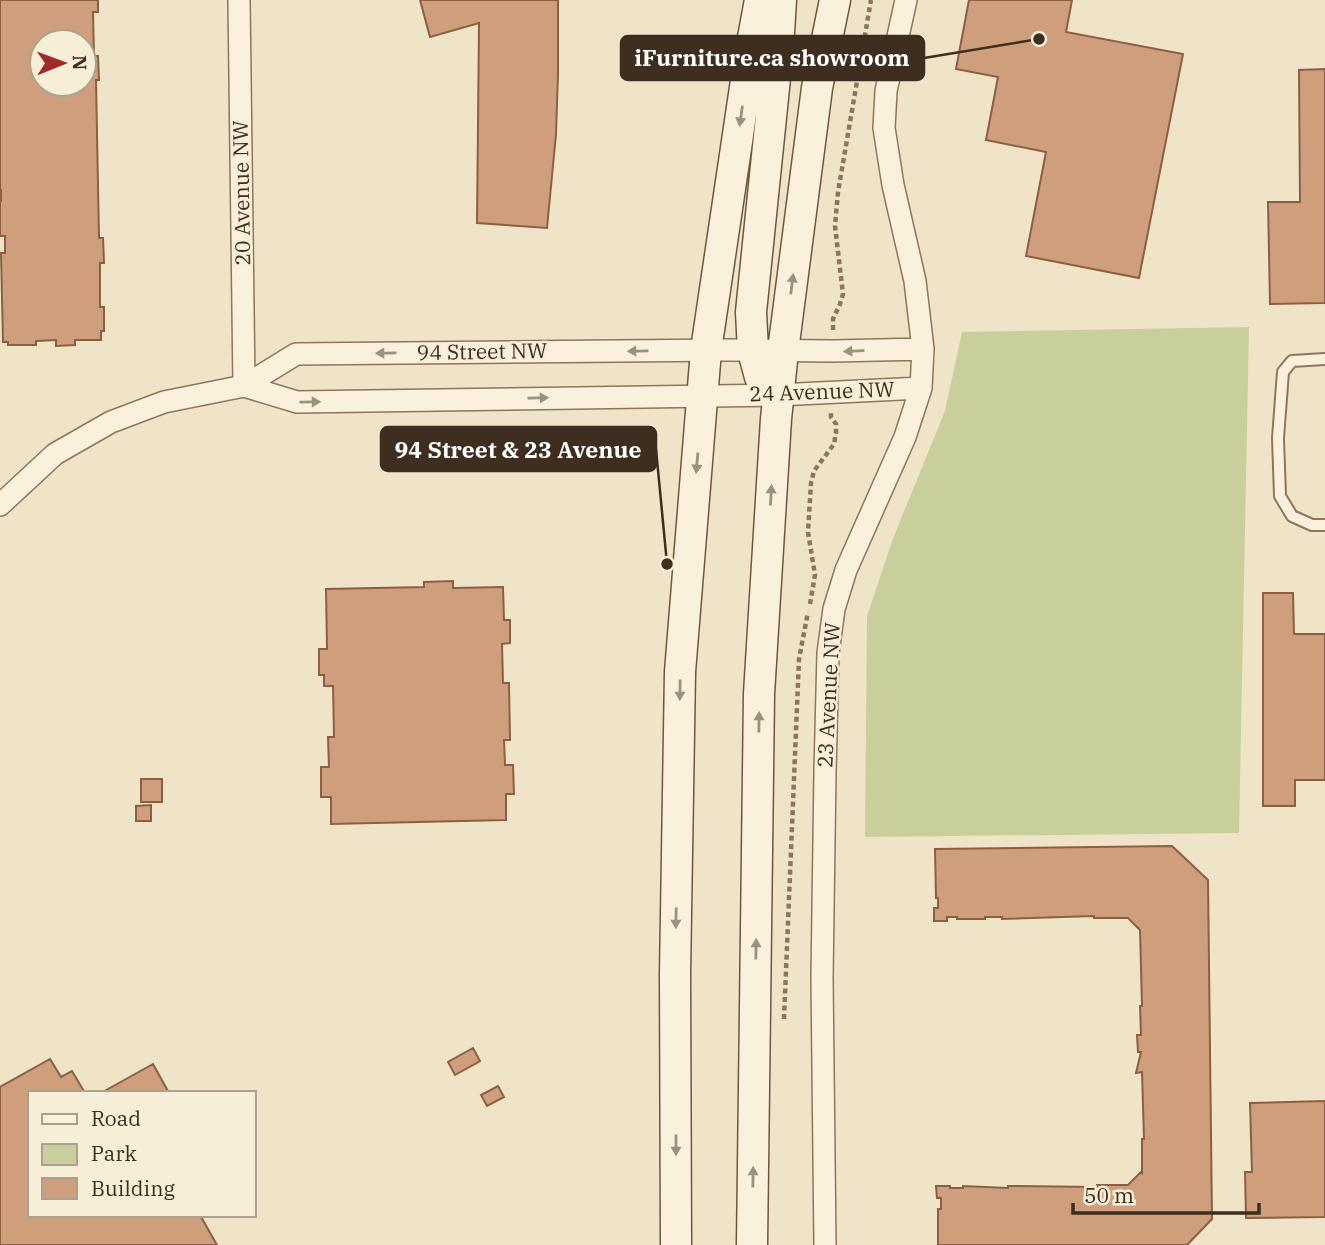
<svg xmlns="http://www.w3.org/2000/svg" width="1325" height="1245" font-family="'IBM Plex Serif',serif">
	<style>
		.green { fill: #c9cf9b }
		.building { fill: #cf9f7d; stroke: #8d5f41; stroke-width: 2; fill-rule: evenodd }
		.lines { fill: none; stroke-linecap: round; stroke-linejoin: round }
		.service-casing { stroke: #8d765c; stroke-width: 14 }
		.minor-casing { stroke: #8d765c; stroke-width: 24 }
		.secondary-casing { stroke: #6f573f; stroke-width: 33 }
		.path { stroke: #8d765c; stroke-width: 4.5; stroke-dasharray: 5 3.5; stroke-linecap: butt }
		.service { stroke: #faf1dc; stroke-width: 10 }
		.minor { stroke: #faf1dc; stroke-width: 21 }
		.secondary { stroke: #faf1dc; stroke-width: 30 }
		.oneway { fill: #9c907e }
		.labels { text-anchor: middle; stroke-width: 5; stroke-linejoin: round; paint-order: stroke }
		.street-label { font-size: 21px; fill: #3d2e20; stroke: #f7eed8 }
		.leader { fill: none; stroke: #3d2e20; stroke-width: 2.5 }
		.callout-dot { fill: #3d2e20; stroke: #f7eed8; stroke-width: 2.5 }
		.callout { fill: #3d2e20; stroke: #3d2e20; stroke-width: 2.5 }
		.callout-label { font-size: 23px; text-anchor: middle; font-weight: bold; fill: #fff }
	</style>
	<rect width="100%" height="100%" fill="#f0e4c8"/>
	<path class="green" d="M1249,327L1239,833L865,837L867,616L892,541L945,411L962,332Z"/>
	<path class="building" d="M0,0H98V12H93L94,56H98L99,80H96L99,238H103L104,263H100V307H104V331H101V340H75V345L56,346V340L36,341V345H8V342H3L1,253H5V236H0V201H1V190H0ZM42,42H84V84H42Z
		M420,0H558V74L556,134L547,228L477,223L479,23L430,37Z
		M969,0H1072L1066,32L1183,54L1139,278L1026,256L1046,152L986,140L998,77L956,69Z
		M1325,69V303L1270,304L1268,202H1300L1299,70Z
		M453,581V588L503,587L504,620H510V643L502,644L503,683H509L510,740H504L505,765H513L514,794H506V820L331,824V797H321V767H329L328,737H334L333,686H324V675H319V649H327L326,589L424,587V582Z
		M1263,593H1293L1294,634H1325V780H1295V806H1263Z
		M141,779H162V802H141Z
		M151,805V821H136V806Z
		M1172,846L1208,880L1212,1219L1187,1245H938V1209H941V1198H937L936,1186H950V1188H963V1186L1008,1188V1186L1097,1187V1185H1128L1141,1172L1142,1173V1139H1144L1142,1072L1136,1073L1141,1052H1138L1137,1035H1141L1140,1006H1142L1140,930L1128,918H1094V916L1002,919V917H985V919H957V917H947V921H934V908H938V898H936L935,849Z
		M473,1048L480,1061L455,1075L448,1062Z
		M50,1059L61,1077L72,1071L85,1093H30V1215H200L217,1245H0V1087Z
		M153,1064L169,1093H101Z
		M498,1086L504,1097L487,1106L481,1095Z
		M1325,1101V1217L1246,1218L1245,1172H1252L1250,1103Z"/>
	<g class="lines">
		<g class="service-casing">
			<path id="service" d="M1325,359L1292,361L1283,372L1278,438L1280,496L1292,516L1312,525H1325"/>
		</g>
		<g class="minor-casing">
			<path id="minor" d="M239,0L244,386
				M244,386L297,402L778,395L921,388
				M0,505L55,454L111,422L164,402L244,386L296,354L728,350L833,351L923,349
				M825,1245L822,978L825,772L828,653L834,609L846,570L905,437L921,388L923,349L915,281L893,185L884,128L886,91L906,0"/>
		</g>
		<g class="secondary-casing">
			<path id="secondary" d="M778,395L760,377L753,351L751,312L778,49L781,0
				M676,1245L675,974L680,672L706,350L750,54L760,0
				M752,1245L759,694L776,419L783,351L817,88L835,0"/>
		</g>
		<path class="path" d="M833,330V319L840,304L843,294L835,226L838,192L871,0
			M810,604L815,575L808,532L811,483L814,471L834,444L836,433V424L831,417V412
			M784,1019L799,659L808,612"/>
		<use href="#service" class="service"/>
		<use href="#minor" class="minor"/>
		<use href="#secondary" class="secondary"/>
	</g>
	<defs><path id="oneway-solid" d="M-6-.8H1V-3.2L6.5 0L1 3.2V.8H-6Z" transform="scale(1.75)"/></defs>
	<g class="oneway">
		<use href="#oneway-solid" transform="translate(741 116) rotate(98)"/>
		<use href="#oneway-solid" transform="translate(792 284) rotate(-83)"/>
		<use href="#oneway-solid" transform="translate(638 351) rotate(179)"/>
		<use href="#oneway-solid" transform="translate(854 351) rotate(178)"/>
		<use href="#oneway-solid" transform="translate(386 353) rotate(179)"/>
		<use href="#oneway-solid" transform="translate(538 398) rotate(-1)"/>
		<use href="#oneway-solid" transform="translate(310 402) rotate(-1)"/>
		<use href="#oneway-solid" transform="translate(697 463) rotate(95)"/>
		<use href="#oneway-solid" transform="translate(771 495) rotate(-87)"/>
		<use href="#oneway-solid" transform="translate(680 690) rotate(91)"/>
		<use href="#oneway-solid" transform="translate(759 722) rotate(-89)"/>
		<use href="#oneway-solid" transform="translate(676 918) rotate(91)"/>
		<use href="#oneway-solid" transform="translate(756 949) rotate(-89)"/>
		<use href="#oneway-solid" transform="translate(676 1145) rotate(90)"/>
		<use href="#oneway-solid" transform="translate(753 1177) rotate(-89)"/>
	</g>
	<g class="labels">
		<g class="street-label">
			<text transform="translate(242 193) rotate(-91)" y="7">20 Avenue NW</text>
			<text transform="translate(482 352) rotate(-1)" y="7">94 Street NW</text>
			<text transform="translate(822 392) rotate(-2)" y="7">24 Avenue NW</text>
			<text transform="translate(829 695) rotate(-87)" y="7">23 Avenue NW</text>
		</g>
	</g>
	<path class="leader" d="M1039 39L924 58M667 564L656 449"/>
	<g class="callout-dot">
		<circle cx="1039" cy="39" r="7"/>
		<circle cx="667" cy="564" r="7"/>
	</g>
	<g class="callout">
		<rect x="621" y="36" width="303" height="44" rx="7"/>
		<rect x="381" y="427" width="275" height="44" rx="7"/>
	</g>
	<g class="callout-label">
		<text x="772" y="66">iFurniture.ca showroom</text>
		<text x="518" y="458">94 Street &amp; 23 Avenue</text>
	</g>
	<rect x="28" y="1091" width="228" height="126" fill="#f7eed8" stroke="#ada18e" stroke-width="2"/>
	<rect x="42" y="1114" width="35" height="10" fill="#faf1dc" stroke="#ada18e" stroke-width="2"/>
	<text x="91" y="1126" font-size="21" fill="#3d2e20">Road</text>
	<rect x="42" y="1144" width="35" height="21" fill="#c9cf9b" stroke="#ada18e" stroke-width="2"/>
	<text x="91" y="1161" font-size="21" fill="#3d2e20">Park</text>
	<rect x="42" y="1178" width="35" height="21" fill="#cf9f7d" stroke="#ada18e" stroke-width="2"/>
	<text x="91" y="1196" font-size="21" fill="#3d2e20">Building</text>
	<g transform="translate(63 63) rotate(89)"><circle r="33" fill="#f7eed8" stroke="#ada18e" stroke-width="2"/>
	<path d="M0-5L12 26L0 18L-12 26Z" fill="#9e2a2b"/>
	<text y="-10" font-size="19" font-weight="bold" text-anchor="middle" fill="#3d2e20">N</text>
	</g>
	<path d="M1073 1203v10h186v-10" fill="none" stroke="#3d2e20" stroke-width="3.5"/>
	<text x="1084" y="1203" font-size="21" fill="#3d2e20" stroke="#f7eed8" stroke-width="5" paint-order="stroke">50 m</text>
</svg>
